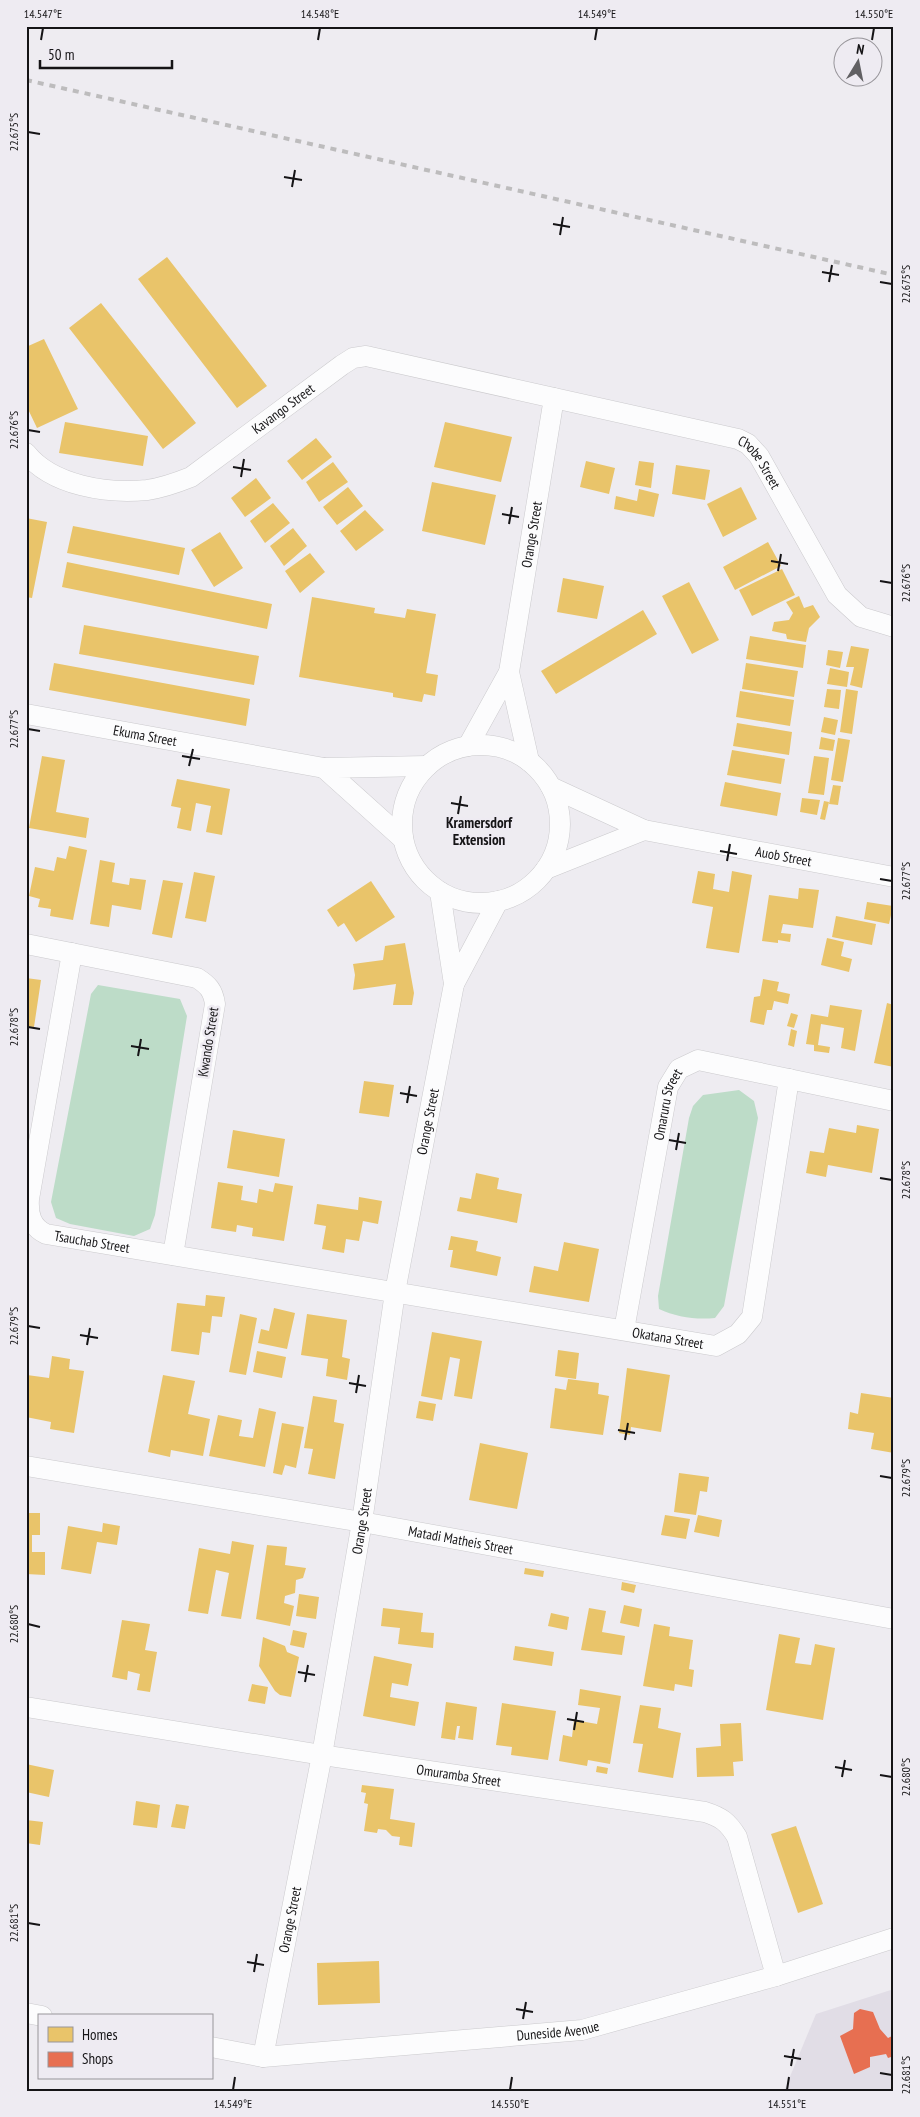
<svg xmlns="http://www.w3.org/2000/svg" width="920" height="2117" font-family="'PT Sans Narrow',sans-serif">
	<style>
		.built { fill: #e1dde6 }
		.green { fill: #bddcc8 }
		.homes { fill: #e9c46a }
		.shops { fill: #e76f51 }
		.lines { fill: none; stroke-linecap: round; stroke-linejoin: round }
		.street-casing { stroke: #cbcacd; stroke-width: 21 }
		.street { stroke: #fcfcfd; stroke-width: 20 }
		.rail { stroke: #bdbcbd; stroke-width: 4; stroke-dasharray: 6 6; stroke-linecap: butt }
		.ticks { fill: none; stroke: #151416; stroke-width: 2 }
		.labels { text-anchor: middle; stroke-width: 5; stroke-linejoin: round; paint-order: stroke }
		.street-label { font-size: 14px; fill: #151416; stroke: #eeebf2 }
		.neighbourhood-label { font-size: 15px; font-weight: bold; fill: #151416; stroke: #eeebf2 }
		.neatline { fill: none; stroke: #151416; stroke-width: 2 }
		.ticks-label { font-size: 12px; text-anchor: middle; fill: #151416 }
	</style>
	<rect width="100%" height="100%" fill="#eeecf1"/>
	<path class="built" d="M894,1989V2091H784L816,2014Z"/>
	<path class="green" d="M98,985L180,999L187,1016L155,1215L150,1229L134,1236L70,1224L56,1218L51,1202L91,994Z
		M739,1090L754,1101L758,1118L724,1306L715,1318C696,1320 676,1317 659,1309L658,1296L689,1118L693,1106L703,1095Z"/>
	<path class="homes" d="M167,257L267,386L237,408L138,279Z
		M101,303L196,423L163,449L69,328Z
		M44,339L78,409L37,428L26,405V347Z
		M65,422L148,436L143,466L59,453Z
		M445,422L512,437L501,482L434,467Z
		M316,438L332,457L302,480L287,461Z
		M586,461L615,468L609,494L580,487Z
		M639,461L654,463L651,488L635,485Z
		M333,462L348,482L319,502L306,482Z
		M676,465L710,470L705,500L672,494Z
		M256,478L271,498L245,517L231,498Z
		M432,482L496,495L485,545L422,531Z
		M348,487L363,506L337,525L323,507Z
		M741,487L757,519L723,537L707,504Z
		M639,489L659,494L654,517L614,509L616,496L637,501Z
		M273,503L290,523L265,543L250,521Z
		M365,510L384,530L356,551L340,531Z
		M26,518L47,522L32,598L26,597Z
		M73,526L185,548L179,575L67,553Z
		M293,528L307,546L284,566L270,546Z
		M220,532L243,568L214,587L191,550Z
		M768,542L781,566L735,590L723,567Z
		M310,553L325,572L300,593L285,571Z
		M67,562L272,604L267,629L62,587Z
		M782,569L795,595L752,616L739,590Z
		M563,578L604,586L597,619L557,612Z
		M689,582L719,640L692,654L662,596Z
		M799,596L804,608L813,605L820,617L809,628L806,642L787,639L786,634L772,631L774,622L789,620L793,613L786,602Z
		M312,597L375,608L374,613L405,618L407,609L436,614L426,673L438,675L435,696L424,694L422,702L393,697V693L299,677Z
		M643,610L657,634L556,694L541,671Z
		M84,625L259,656L254,685L79,654Z
		M750,636L806,645L803,668L746,659Z
		M851,646L869,649L862,688L850,685L854,667H846Z
		M828,650L843,652L840,668L826,665Z
		M54,663L250,699L246,726L49,690Z
		M746,663L798,671L794,697L742,689Z
		M830,668L849,672L847,687L827,684Z
		M827,689L841,690L839,709L824,707Z
		M846,689L858,691L852,734L840,732Z
		M740,691L794,700L790,726L736,717Z
		M824,717L838,720L835,735L821,732Z
		M737,723L792,732L789,755L733,746Z
		M821,737L835,740L833,751L819,749Z
		M838,738L850,740L843,782L831,780Z
		M732,750L785,759L781,784L727,775Z
		M42,756L65,760L56,812L89,818L86,838L29,828Z
		M814,756L829,758L824,795L808,793Z
		M177,779L230,789L222,835L206,832L211,806L196,803L191,831L177,828L181,808L171,806Z
		M725,782L781,793L777,816L720,806Z
		M833,785L841,786L838,805L829,804Z
		M802,798L820,800L817,815L800,812Z
		M824,801L829,802L825,820L820,819Z
		M69,846L87,850L73,920L50,916L51,909L38,907L40,899L29,896L35,867L54,871L57,857L66,859Z
		M100,860L115,863L112,882L129,885L130,878L146,880L141,910L112,905L109,927L90,924Z
		M698,871L715,874L713,889L729,892L732,871L752,875L739,953L706,948L713,907L692,903Z
		M194,872L215,876L206,922L185,918Z
		M163,880L183,883L172,938L152,934Z
		M371,881L395,917L356,942L344,923L338,927L327,910Z
		M799,888L819,890L813,928L783,924L781,933L791,934L790,942L778,940V943L762,941L769,895L798,899Z
		M867,902L893,906L889,924L864,919Z
		M836,916L876,924L872,945L832,937Z
		M827,938L844,942L841,956L852,959L849,972L821,965Z
		M405,943L414,993L412,1005H393L396,984L353,990L355,975L353,964L383,960L385,946Z
		M26,978L41,980L34,1027L26,1026Z
		M763,979L779,982L777,991L790,994L788,1004L774,1001L772,1010H767L764,1025L750,1022L754,997L760,996Z
		M887,1003L894,1005V1067L874,1063Z
		M830,1005L862,1010L855,1051L841,1048L844,1028L821,1024L818,1045L830,1047L829,1053L814,1051V1045L806,1044L811,1014L828,1017Z
		M791,1013L798,1015L794,1028L787,1026Z
		M791,1029L797,1031L794,1047L788,1045Z
		M364,1081L394,1085L389,1117L359,1113Z
		M857,1125L879,1129L872,1173L828,1165L826,1177L806,1173L810,1151L824,1153L829,1128L856,1133Z
		M233,1130L285,1139L279,1177L227,1168Z
		M476,1173L499,1178L497,1189L522,1194L517,1223L457,1211L460,1197L471,1199Z
		M218,1182L243,1186L241,1200L257,1203L259,1189L273,1192L275,1183L293,1186L284,1241L252,1236L253,1228L237,1225L236,1232L211,1228Z
		M359,1197L382,1201L378,1224L363,1221L359,1241L346,1239L344,1253L322,1249L326,1226L314,1224L317,1204L358,1210Z
		M451,1236L478,1241L476,1251L501,1257L497,1276L450,1267L453,1250H448Z
		M564,1242L599,1249L589,1302L529,1292L534,1266L558,1271Z
		M206,1295L225,1297L222,1317L212,1316L210,1333L202,1332L199,1355L171,1351L177,1303L205,1306Z
		M274,1308L295,1313L287,1349L258,1343L261,1329L269,1331Z
		M240,1314L257,1318L246,1375L229,1372Z
		M307,1314L347,1320L342,1357L350,1359L347,1380L326,1376L328,1359L301,1355Z
		M432,1332L482,1341L472,1399L454,1396L460,1359L450,1357L442,1400L421,1396Z
		M558,1350L579,1353L576,1379L555,1376Z
		M257,1351L286,1357L282,1378L253,1372Z
		M52,1356L70,1359L69,1369L84,1371L74,1433L50,1429L51,1422L26,1417L27,1375L49,1378Z
		M627,1368L670,1375L661,1432L631,1427L630,1435L619,1433Z
		M163,1375L195,1381L188,1414L210,1419L203,1456L171,1450L170,1457L148,1452Z
		M568,1379L599,1383L598,1394L609,1396L603,1435L550,1428L555,1388L566,1390Z
		M861,1393L894,1398V1453L871,1449L874,1433L848,1429L850,1412L858,1414Z
		M313,1396L337,1400L334,1422L344,1424L335,1479L308,1474L313,1449L304,1448Z
		M419,1401L436,1404L433,1421L416,1418Z
		M259,1408L276,1412L265,1467L209,1456L218,1415L242,1420L239,1436L253,1438Z
		M282,1423L304,1427L296,1468L285,1465L282,1475L273,1473Z
		M480,1443L528,1453L517,1509L469,1500Z
		M679,1473L709,1477L707,1492L700,1491L696,1515L674,1512Z
		M26,1513H40V1535H32V1552H45V1575L26,1574Z
		M665,1515L690,1519L686,1539L661,1535Z
		M698,1515L722,1520L719,1537L694,1532Z
		M103,1523L120,1526L117,1545L97,1542L91,1574L61,1569L68,1526L102,1532Z
		M232,1541L254,1545L241,1619L221,1616L229,1573L216,1570L208,1614L188,1611L199,1548L230,1554Z
		M267,1545L287,1547L285,1565L306,1568L303,1578L296,1580L295,1593L285,1596L284,1603L294,1606L290,1626L256,1619Z
		M525,1568L544,1571L543,1577L524,1574Z
		M622,1582L636,1585L634,1593L621,1590Z
		M299,1594L319,1597L316,1619L296,1616Z
		M624,1605L642,1609L639,1627L620,1623Z
		M383,1608L423,1613L421,1632L434,1633L433,1648L398,1644L400,1628L381,1626Z
		M589,1608L606,1611L602,1632L625,1636L622,1655L581,1650Z
		M551,1613L569,1617L567,1630L548,1626Z
		M122,1620L150,1624L145,1650L157,1652L150,1692L137,1690L140,1674L128,1671L127,1680L112,1677Z
		M654,1624L670,1627L669,1636L693,1640L689,1669L694,1670L692,1687L675,1684L674,1691L643,1686Z
		M293,1630L307,1633L304,1648L290,1645Z
		M779,1634L800,1638L795,1663L811,1665L815,1644L835,1648L823,1720L766,1710Z
		M263,1637L285,1646L287,1652L299,1657L291,1697L280,1695L275,1691L259,1666Z
		M515,1646L554,1652L552,1666L513,1660Z
		M374,1656L412,1664L408,1686L392,1683L390,1697L419,1702L415,1726L363,1716Z
		M252,1684L268,1687L265,1704L248,1701Z
		M580,1689L621,1696L610,1764L588,1760L587,1766L559,1761L563,1735L572,1737L574,1720L597,1724L600,1708L578,1705Z
		M446,1702L477,1707L473,1740L458,1738L460,1726H457L455,1740L441,1738Z
		M502,1703L556,1711L548,1760L511,1755L512,1747L496,1745Z
		M640,1705L661,1708L658,1728L681,1733L673,1778L638,1772L643,1744L633,1743Z
		M741,1723L743,1761L733,1762L734,1776L697,1777L696,1748L721,1746L720,1724Z
		M26,1764L54,1770L49,1797L26,1792Z
		M597,1766L608,1768L607,1774L596,1772Z
		M362,1785L394,1789L390,1819L415,1823L412,1847L399,1845L400,1837L392,1836L386,1830L378,1829L377,1833L364,1831L368,1804L364,1803L366,1793L361,1792Z
		M136,1801L160,1805L157,1828L133,1825Z
		M176,1804L189,1806L185,1829L171,1827Z
		M26,1820L43,1822L40,1845L26,1843Z
		M796,1826L823,1904L798,1913L771,1834Z
		M379,1961L380,2003L318,2005L317,1963Z"/>
	<path class="shops" d="M860,2009L873,2012L880,2029L888,2038L894,2035V2056L888,2058L886,2054L870,2057V2067L854,2074L840,2036L853,2029L854,2013Z"/>
	<g class="lines">
		<g class="street-casing">
			<g id="street">
				<path id="s1" d="M26,453C52,486 108,494 147,490C162,488 176,483 191,477L342,365L353,358L366,356L738,439L748,444L759,456L837,595L861,617L894,627"/>
				<path d="M509,672L529,761"/>
				<path id="s2" d="M26,714L324,768"/>
				<circle cx="481" cy="824" r="79"/>
				<path id="s3" d="M468,746L509,672L554,398"/>
				<path id="s4" d="M644,830L894,877"/>
				<path d="M403,839L324,768L427,766"/>
				<path d="M546,869L644,830L551,787"/>
				<path d="M440,892L454,984L498,901"/>
				<path d="M26,944L197,978C208,985 213,990 215,1004L173,1255"/>
				<path id="s5" d="M72,953L29,1199C28,1214 31,1227 46,1234L716,1346L738,1334L752,1317L789,1079"/>
				<path id="s6" d="M624,1330L668,1087L679,1069L698,1060L894,1101"/>
				<path id="s7" d="M26,1466L362,1522L894,1619"/>
				<path id="s8" d="M26,1707L322,1755L705,1812C721,1817 728,1822 737,1837L776,1976"/>
				<path d="M26,2013L42,2016"/>
				<path id="s9" d="M211,2047L263,2057L582,2030L776,1976L894,1938"/>
				<path id="s10" d="M263,2057L322,1755L362,1522L395,1292L454,984"/>
			</g>
		</g>
		<use href="#street" class="street"/>
		<path class="rail" d="M26,80L894,275"/>
	</g>
	<path class="ticks" d="M41,40L43,28M318,40L320,28M595,40L597,28M872,40L874,28M28,132L40,134M284,177L302,180M292,187L295,170M553,224L570,227M560,235L563,217M822,272L839,275M829,282L832,265M880,282L892,284M28,430L40,432M233,467L251,470M241,477L244,459M502,514L519,517M509,524L512,507M771,561L788,564M778,571L781,554M880,581L892,583M28,729L40,731M182,756L200,759M189,766L193,749M451,803L468,806M458,814L461,796M720,851L737,854M727,861L730,844M880,879L892,881M28,1027L40,1029M131,1046L149,1049M138,1056L141,1039M400,1093L417,1096M407,1103L410,1086M669,1140L686,1143M676,1150L679,1133M880,1178L892,1180M28,1326L40,1328M80,1335L98,1338M87,1345L90,1328M349,1383L366,1386M356,1393L359,1375M618,1430L635,1433M625,1440L628,1423M880,1476L892,1478M28,1624L40,1627M298,1672L315,1675M305,1682L308,1665M567,1719L584,1722M574,1730L577,1712M835,1767L852,1770M880,1775L892,1777M842,1777L845,1760M28,1923L40,1925M247,1962L264,1965M254,1972L257,1954M516,2009L533,2012M523,2019L526,2002M784,2056L801,2059M791,2066L794,2049M880,2073L892,2075M233,2090L235,2077M510,2090L512,2077M787,2090L789,2077"/>
	<g class="labels">
		<g class="street-label">
			<text dy="5" stroke="none"><textPath href="#s1" startOffset="292">Kavango Street</textPath></text>
			<text dy="5" stroke="none"><textPath href="#s1" startOffset="805">Chobe Street</textPath></text>
			<text dy="5" stroke="none"><textPath href="#s3" startOffset="224">Orange Street</textPath></text>
			<text dy="5" stroke="none"><textPath href="#s2" startOffset="121">Ekuma Street</textPath></text>
			<text dy="5" stroke="none"><textPath href="#s4" startOffset="142">Auob Street</textPath></text>
			<text transform="translate(208 1042) rotate(-81)" y="5">Kwando Street</text>
			<text dy="5" stroke="none"><textPath href="#s6" startOffset="230">Omaruru Street</textPath></text>
			<text dy="5" stroke="none"><textPath href="#s10" startOffset="950">Orange Street</textPath></text>
			<text dy="5" stroke="none"><textPath href="#s5" startOffset="338">Tsauchab Street</textPath></text>
			<text dy="5" stroke="none"><textPath href="#s5" startOffset="922">Okatana Street</textPath></text>
			<text dy="5" stroke="none"><textPath href="#s10" startOffset="545">Orange Street</textPath></text>
			<text dy="5" stroke="none"><textPath href="#s7" startOffset="441">Matadi Matheis Street</textPath></text>
			<text dy="5" stroke="none"><textPath href="#s8" startOffset="438">Omuramba Street</textPath></text>
			<text dy="5" stroke="none"><textPath href="#s10" startOffset="140">Orange Street</textPath></text>
			<text dy="5" stroke="none"><textPath href="#s9" startOffset="349">Duneside Avenue</textPath></text>
		</g>
		<g class="neighbourhood-label">
			<text x="479" y="828">Kramersdorf<tspan x="479" dy="17">Extension</tspan></text>
		</g>
	</g>
	<rect width="920" height="2117" fill="none" stroke="#eeebf2" stroke-width="55"/>
	<rect x="38" y="2014" width="175" height="65" fill="#eeebf2" stroke="#97959a"/>
	<rect x="48" y="2027" width="25" height="15" fill="#e9c46a" stroke="#97959a"/>
	<text x="82" y="2040" font-size="15" fill="#151416">Homes</text>
	<rect x="48" y="2052" width="25" height="15" fill="#e76f51" stroke="#97959a"/>
	<text x="82" y="2064" font-size="15" fill="#151416">Shops</text>
	<g transform="translate(858 62) rotate(10)"><circle r="24" fill="#eeebf2" stroke="#97959a"/>
	<path d="M0-4L9 19L0 12L-9 19Z" fill="#616063"/>
	<text y="-8" font-size="14" font-weight="bold" text-anchor="middle" fill="#151416">N</text>
	</g>
	<path d="M40 60v8h132v-8" fill="none" stroke="#151416" stroke-width="2.5"/>
	<text x="48" y="60" font-size="15" fill="#151416" stroke="#eeebf2" stroke-width="4" paint-order="stroke">50 m</text>
	<rect x="28" y="28" width="864" height="2062" class="neatline"/>
	<g class="ticks-label">
		<text x="43" y="18">14.547°E</text>
		<text x="320" y="18">14.548°E</text>
		<text x="597" y="18">14.549°E</text>
		<text x="874" y="18">14.550°E</text>
		<text transform="translate(14 132) rotate(-90)" y="4">22.675°S</text>
		<text transform="translate(906 284) rotate(-90)" y="4">22.675°S</text>
		<text transform="translate(14 430) rotate(-90)" y="4">22.676°S</text>
		<text transform="translate(906 583) rotate(-90)" y="4">22.676°S</text>
		<text transform="translate(14 729) rotate(-90)" y="4">22.677°S</text>
		<text transform="translate(906 881) rotate(-90)" y="4">22.677°S</text>
		<text transform="translate(14 1027) rotate(-90)" y="4">22.678°S</text>
		<text transform="translate(906 1180) rotate(-90)" y="4">22.678°S</text>
		<text transform="translate(14 1326) rotate(-90)" y="4">22.679°S</text>
		<text transform="translate(906 1478) rotate(-90)" y="4">22.679°S</text>
		<text transform="translate(14 1624) rotate(-90)" y="4">22.680°S</text>
		<text transform="translate(906 1777) rotate(-90)" y="4">22.680°S</text>
		<text transform="translate(14 1923) rotate(-90)" y="4">22.681°S</text>
		<text transform="translate(906 2075) rotate(-90)" y="4">22.681°S</text>
		<text x="233" y="2108">14.549°E</text>
		<text x="510" y="2108">14.550°E</text>
		<text x="787" y="2108">14.551°E</text>
	</g>
</svg>
